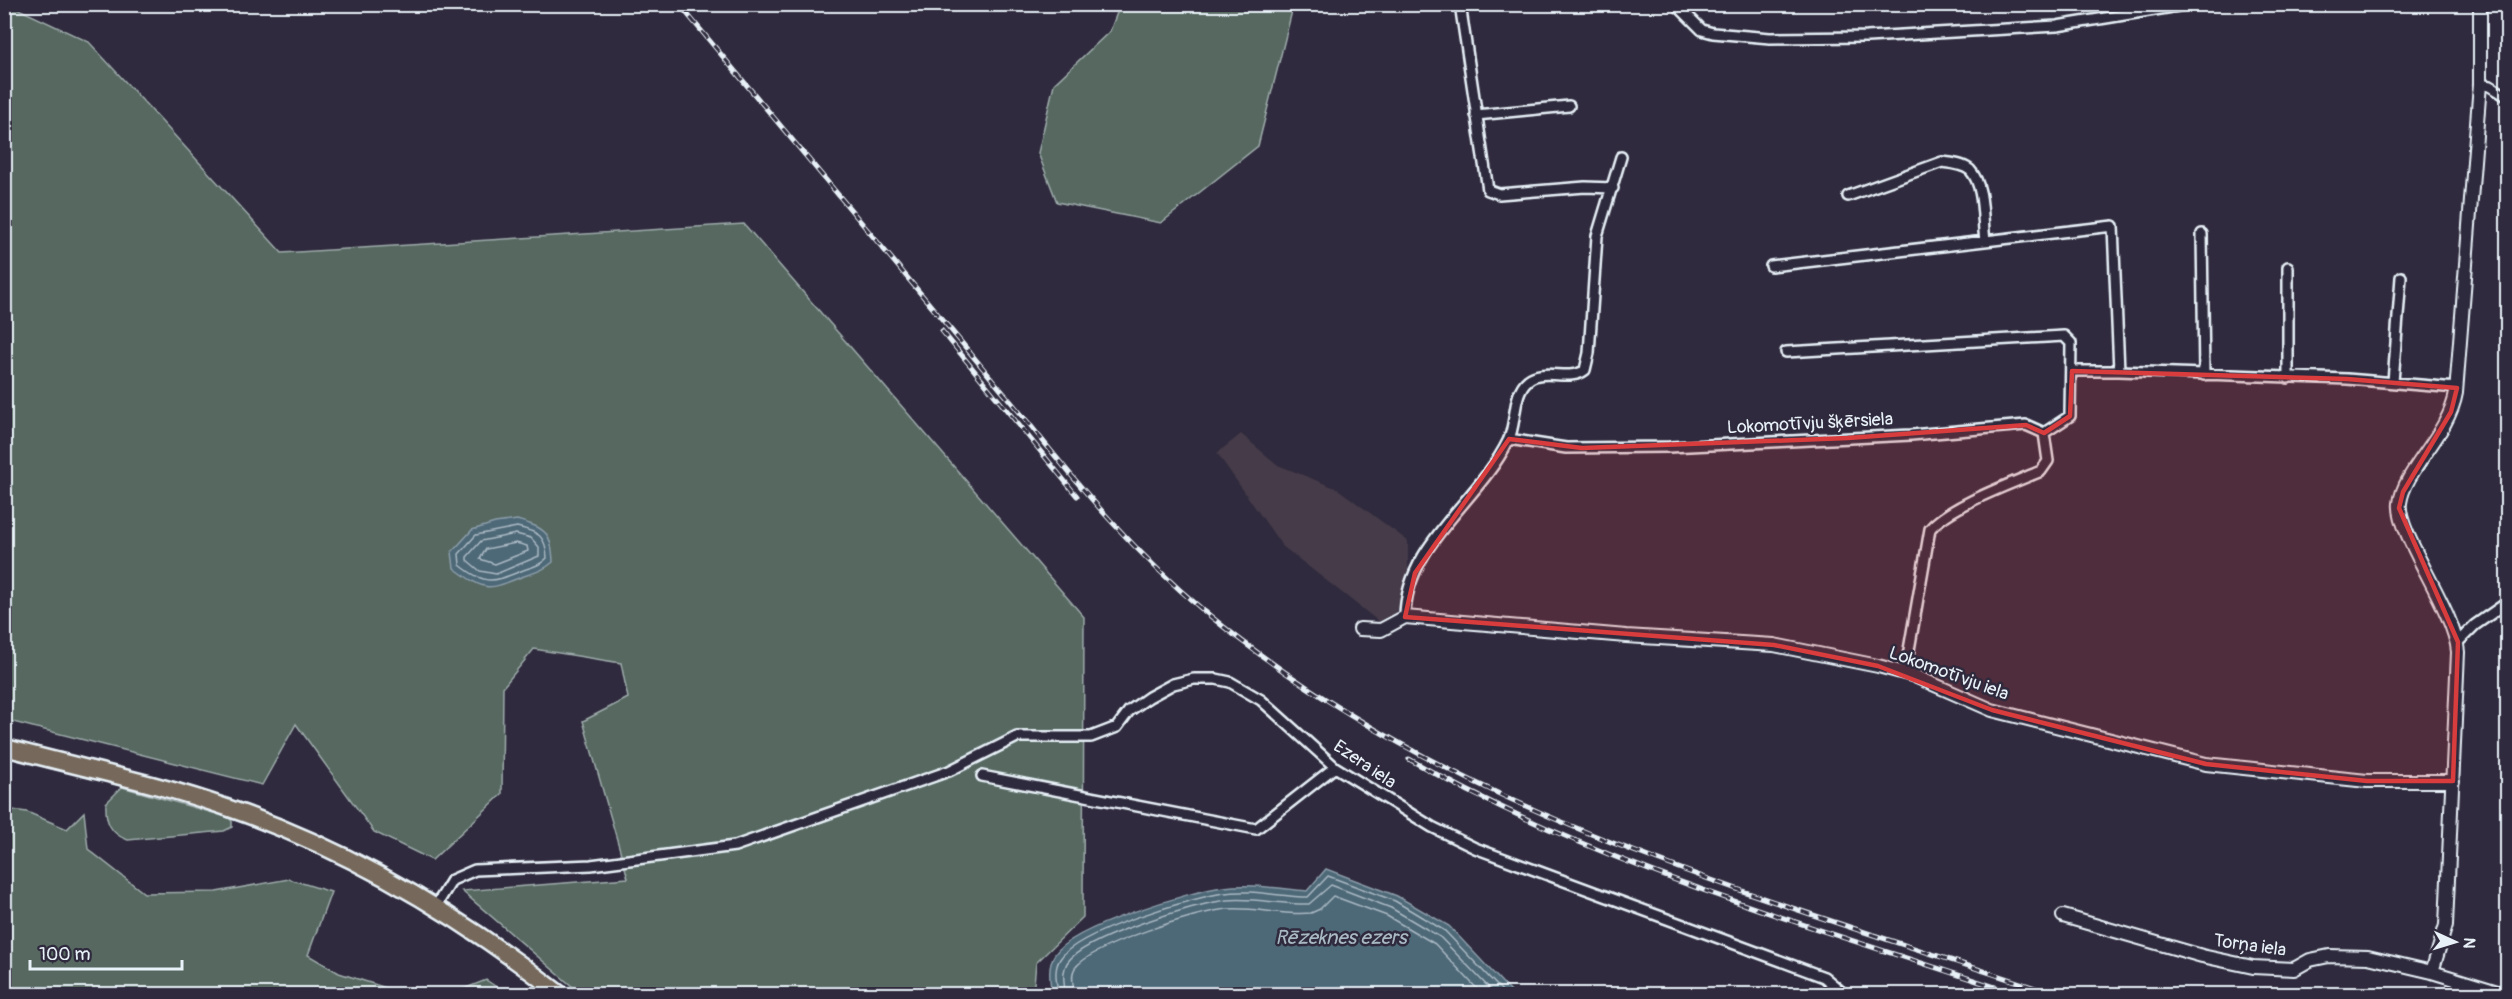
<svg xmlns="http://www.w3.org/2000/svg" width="2512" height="999" font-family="Pangolin,sans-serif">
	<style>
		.built { fill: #443a48 }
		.green { fill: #566860; stroke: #9facac; stroke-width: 1.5 }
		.water { fill: #4e6777; stroke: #8c9eab; stroke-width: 1.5 }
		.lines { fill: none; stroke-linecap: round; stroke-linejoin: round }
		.shore { stroke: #aabac4; stroke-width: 1.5 }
		.minor-casing { stroke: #e8f1f8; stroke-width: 14 }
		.tertiary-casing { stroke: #e8f1f8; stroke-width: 16 }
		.primary-casing { stroke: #e8f1f8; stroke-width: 20 }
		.minor { stroke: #2f2a3d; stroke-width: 9 }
		.tertiary { stroke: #2f2a3d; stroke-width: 12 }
		.primary { stroke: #76695c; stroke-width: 15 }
		.rail-casing { stroke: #e8f1f8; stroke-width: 5 }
		.rail { stroke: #2f2a3d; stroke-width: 3; stroke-dasharray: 9; stroke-linecap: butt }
		.marked { fill: #d83c3d; fill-opacity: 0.2; stroke: #d83c3d; stroke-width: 4.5; stroke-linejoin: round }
		.labels { text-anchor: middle; stroke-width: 5; stroke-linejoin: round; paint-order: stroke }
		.street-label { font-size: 18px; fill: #e8f1f8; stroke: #2f2a3d }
		.water-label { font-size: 20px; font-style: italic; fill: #aabac4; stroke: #2f2a3d }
	</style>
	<rect width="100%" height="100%" fill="#2f2a3d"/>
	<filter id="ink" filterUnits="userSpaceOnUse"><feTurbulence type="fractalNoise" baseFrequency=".0167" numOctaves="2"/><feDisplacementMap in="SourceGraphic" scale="12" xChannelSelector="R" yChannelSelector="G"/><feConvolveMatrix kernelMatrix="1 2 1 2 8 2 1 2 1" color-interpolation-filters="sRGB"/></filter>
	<g filter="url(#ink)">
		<path class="built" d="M1241,434L1278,465L1338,489L1408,541V570L1392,632L1282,546L1217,453Z"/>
		<path class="green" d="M4,5H10L89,42L282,253L744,224L1084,617L1083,917L1036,963L1033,994H581L462,891L628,878L583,721L628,698L621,663L534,649L503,687L502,794L432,860L374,832L296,724L262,785L5,720Z
			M1120,5H1305L1292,11L1258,146L1161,223L1057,202L1038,153L1054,84L1110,31Z
			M122,787L227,817L232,821V827L224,831L128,840C110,834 105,821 106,803Z
			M5,809L27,812L67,829L84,812L88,849L144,893L216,892L289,879L331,892L308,955L339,973L405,994H5Z
			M486,980L507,994H451Z"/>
		<path class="water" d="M517,520C545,528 552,532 553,562C544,570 536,572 524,576C488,590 487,593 454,568L452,552L472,530L495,523Z
			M1326,869L1397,896L1449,926L1513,994H1052C1050,982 1047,966 1055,954C1073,927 1190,891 1224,887C1250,883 1281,889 1307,891Z"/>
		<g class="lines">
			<path class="shore" d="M517,527C538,532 546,535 547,558C540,566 531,567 521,571C493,582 486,586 460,565L459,554L476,535Z
				M516,534L531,538L539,547V556L496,574L480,571L467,560V557L481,541Z
				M516,543L527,546L528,551L495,564L480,559L486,549Z
				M1058,994C1057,982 1053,970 1060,959C1076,932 1193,897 1225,893C1251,889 1281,897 1308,897L1328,876L1395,901L1445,931L1505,994
				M1065,994C1065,984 1061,973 1067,963C1082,938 1197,903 1227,900C1254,897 1282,905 1309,904L1331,885L1391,908L1440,937L1495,994
				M1074,994C1074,986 1070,975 1075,968C1092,945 1199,911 1228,909C1256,907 1284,916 1311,913L1320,909L1333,896L1387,916L1435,944L1482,994"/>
			<g class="minor-casing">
				<path id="minor" d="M1460,4L1488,190L1499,194L1585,187L1613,188
					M1676,4L1702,30L1713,33L1770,38L1867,37L2057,26L2191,4
					M2480,84L2490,86L2508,97
					M1476,115L1569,106
					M1848,196L1942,162C1951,163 1963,164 1970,170C1985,186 1982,221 1985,241
					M2202,234L2204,375
					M1771,266L2113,226L2119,371L2347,379L2457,388
					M1786,352L2064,336L2071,343L2070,416L2044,433
					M2072,371H2119
					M2288,378V267
					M2393,382L2401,277
					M1509,439L1566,448L1669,447L1911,435L2026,425L2044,433L2048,461L2041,471C2013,483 1949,506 1930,529L1905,673
					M1405,617C1405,545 1479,501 1508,441C1517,424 1512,393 1528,380C1543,367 1570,382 1585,370L1589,353L1597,236L1621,157
					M2458,642L2475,625L2508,602
					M982,776L1256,829L1335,767
					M436,906L452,880L475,870L591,865L735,846L949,771L1017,737H1091L1117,727L1129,711L1149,697L1173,684L1194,679H1216L1230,682L1261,700L1335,767L1432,827L1475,848L1824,977L1844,994"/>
			</g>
			<g class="tertiary-casing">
				<path id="tertiary" d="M1360,629L1381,630L1405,617L1626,636L1774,645L1878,666L1912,675L1992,710L2206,764L2367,781H2453
					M2063,916L2202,956L2253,967L2294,969L2310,960L2329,956L2368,957L2432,972L2504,994
					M2432,972L2446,925L2458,652C2455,610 2396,533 2400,503C2404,470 2449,434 2456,393L2480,84V4"/>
			</g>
			<g class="primary-casing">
				<path id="primary" d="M4,747C79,768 156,782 228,808C350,850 459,915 560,994"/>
			</g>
			<use href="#minor" class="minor"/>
			<use href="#tertiary" class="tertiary"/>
			<use href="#primary" class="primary"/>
			<g class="rail-casing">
				<path id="rail" d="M679,4L1027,421C1081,489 1137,555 1203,610C1449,815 1757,894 2053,994
					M942,331L1077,496
					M1409,759C1598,867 1810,925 2016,994"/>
			</g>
			<use href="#rail" class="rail"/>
		</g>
	</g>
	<path class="marked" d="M2072,371L2347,379L2457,388L2451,412L2403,492L2399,508L2458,642L2453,781H2367L2206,764L1992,710L1878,666L1774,645L1405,617L1415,573L1509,439L1582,448L1848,438L2026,425L2044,433L2070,416Z"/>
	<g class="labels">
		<g class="street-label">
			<text transform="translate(1810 423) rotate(-3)" y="6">Lokomotīvju šķērsiela</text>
			<text transform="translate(1949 673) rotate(20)" y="6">Lokomotīvju iela</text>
			<text transform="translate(1365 764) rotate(34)" y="6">Ezera iela</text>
			<text transform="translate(2250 945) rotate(8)" y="6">Torņa iela</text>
		</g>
		<g class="water-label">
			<text x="1341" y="944">Rēzeknes ezers</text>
		</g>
	</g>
	<rect width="2512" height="999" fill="none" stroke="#2f2a3d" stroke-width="24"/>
	<rect x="12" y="12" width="2488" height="975" fill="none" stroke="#e8f1f8" stroke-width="2" filter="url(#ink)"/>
	<g transform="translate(2455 942) rotate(94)" stroke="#2f2a3d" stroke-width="4.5" paint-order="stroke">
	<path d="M0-4.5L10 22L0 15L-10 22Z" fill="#e8f1f8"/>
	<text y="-9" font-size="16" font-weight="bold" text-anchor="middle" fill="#e8f1f8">N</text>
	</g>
	<path d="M30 960v9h152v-9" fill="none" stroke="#e8f1f8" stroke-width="3"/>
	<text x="39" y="960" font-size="18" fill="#e8f1f8" stroke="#2f2a3d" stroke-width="4.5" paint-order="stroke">100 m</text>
</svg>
